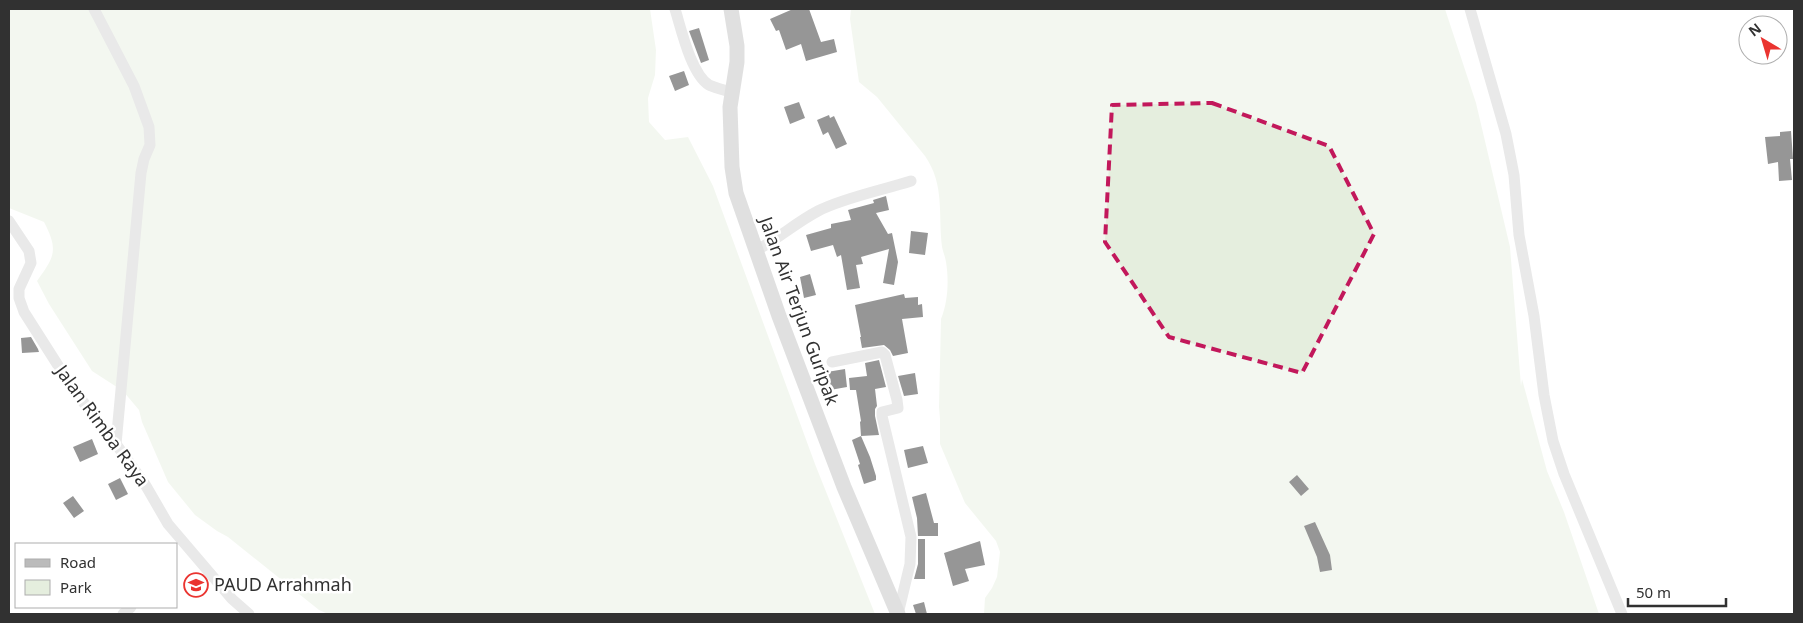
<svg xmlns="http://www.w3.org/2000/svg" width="1803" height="623" font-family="'Noto Sans',sans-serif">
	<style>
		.green { fill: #e5eede }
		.building { fill: #181818 }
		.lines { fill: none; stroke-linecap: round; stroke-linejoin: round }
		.street { stroke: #cecece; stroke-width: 11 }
		.secondary { stroke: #bbb; stroke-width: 15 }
		.marked { fill: none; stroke: #c2185b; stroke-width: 4; stroke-dasharray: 10 6; stroke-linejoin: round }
		.labels { text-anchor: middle; stroke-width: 5; stroke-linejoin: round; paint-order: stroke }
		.street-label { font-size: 18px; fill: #313131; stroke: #fff }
		.poi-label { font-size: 18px; fill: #313131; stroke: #fff; text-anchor: start }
	</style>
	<rect width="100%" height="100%" fill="#fff"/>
	<path class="green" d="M9,9H650L656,50L655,75L648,98L649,122L665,140L688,137L713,186L815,464L875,614H328L319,610L228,537L217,531L195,515L168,482L142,422L139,410L123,391L92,371L49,304L37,281C54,257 59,251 44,222L9,208Z
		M851,9H1445L1476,103L1510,247L1521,386L1522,379L1547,471L1564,512L1599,614H984L985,598L992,588L997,577L1000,552L996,541L965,503L940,444V419L939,407L941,319C948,302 949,280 946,262C945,256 943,252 942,247C938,214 945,185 925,156L877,97L859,82L850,19Z"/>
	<path class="building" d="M793,9H809L821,42L834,39L837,52L806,61L801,44L786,50L779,30L776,31L770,19Z
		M699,28L709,60L701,63L689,31Z
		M684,71L689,85L675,91L669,76Z
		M799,102L805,118L790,124L784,107Z
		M829,115L830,118L834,116L847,144L836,149L828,132L823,135L817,120Z
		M1791,131L1793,159H1790L1792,180L1779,181L1778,162L1768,164L1765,137L1780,136V132Z
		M886,196L889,210L876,213L888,234L892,233L898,262L894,285L883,283L889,249L861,257L863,264L856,265L860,288L847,290L841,255L837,257L833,245L811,251L806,235L831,228V224L851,220L848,210L874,203L873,200Z
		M911,231L928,233L925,255L909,253Z
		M810,274L816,295L804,298L800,277Z
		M904,294L905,298L918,297V305L922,304L923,317L902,319L908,353L893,356L890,350L884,345L862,348L860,337H861L855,305Z
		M31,337L38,349L39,352L22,353L21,338Z
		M879,360L886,387L875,389L877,406L875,409V416L879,435L861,436L860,422L861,421L856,390H850L849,378L867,376L865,363Z
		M845,369L847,387L830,390L827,372Z
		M915,373L918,394L904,396L898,376Z
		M861,436L870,457L876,476V480L864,484L858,465L860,464L852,440Z
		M92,439L98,454L80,462L73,447Z
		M923,446L928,463L908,468L904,450Z
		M1297,475L1309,489L1301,496L1289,482Z
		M120,478L128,494L116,500L108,484Z
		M926,493L934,523H938V536H918L917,518L912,497Z
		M73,496L84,511L74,518L63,503Z
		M1315,522L1330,555L1332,570L1320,572L1317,557L1304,526Z
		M918,539H925V579H914L918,564Z
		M980,541L985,565L965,569L969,581L953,586L944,553Z
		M924,602L927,614H916L913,605Z"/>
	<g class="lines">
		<path class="street" d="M94,9L134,86L149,127L150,145L144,159L141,173L116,444
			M675,9C681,28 691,74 709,85C715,88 724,90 731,92
			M1470,9L1506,134L1514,175L1519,235L1534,316L1544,395L1553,441L1564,474L1622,614
			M9,221L29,251L31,263L19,289V298L24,312L73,389L116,444L146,486L168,524L232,599L249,614
			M755,251C777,240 795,223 818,211C843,198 883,190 911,181
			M832,362L882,352L885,355L897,400L898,408L882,412V416L911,537L910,564L898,614
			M123,614L131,607"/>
		<path class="secondary" d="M731,9L737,46V62L730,107L732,167L736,193L779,316L844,487L898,614"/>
	</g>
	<path d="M0 0H1803V623H0ZM1212,103L1329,146L1374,234L1302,373L1169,337L1105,242L1112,105Z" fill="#fff" fill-opacity=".55" fill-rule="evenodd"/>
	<path class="marked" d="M1212,103L1329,146L1374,234L1302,373L1169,337L1105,242L1112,105Z"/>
	<defs>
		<g id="school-ring" transform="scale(1.25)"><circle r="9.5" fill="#fff" stroke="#ea3430" stroke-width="1.5"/><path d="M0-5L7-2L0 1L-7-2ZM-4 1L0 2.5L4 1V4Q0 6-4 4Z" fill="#ea3430"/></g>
	</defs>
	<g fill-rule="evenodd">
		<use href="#school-ring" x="196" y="585"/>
	</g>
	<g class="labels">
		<g class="street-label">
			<text transform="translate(799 311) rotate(70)" y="6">Jalan Air Terjun Guripak</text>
			<text transform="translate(102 426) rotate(54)" y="6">Jalan Rimba Raya</text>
		</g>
		<g class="poi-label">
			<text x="214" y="591">PAUD Arrahmah</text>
		</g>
	</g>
	<rect width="1803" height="623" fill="none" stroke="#313131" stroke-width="20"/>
	<rect x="15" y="543" width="162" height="65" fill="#ffffff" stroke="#adadad"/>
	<rect x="25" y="559" width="25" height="8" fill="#bbbbbb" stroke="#adadad"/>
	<text x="60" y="568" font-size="15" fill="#313131">Road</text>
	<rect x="25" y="580" width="25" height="15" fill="#e5eede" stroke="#adadad"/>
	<text x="60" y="593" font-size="15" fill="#313131">Park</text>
	<g transform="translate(1763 40) rotate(322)"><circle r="24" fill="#ffffff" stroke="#adadad"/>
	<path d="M0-4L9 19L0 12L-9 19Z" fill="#ea3430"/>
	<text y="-8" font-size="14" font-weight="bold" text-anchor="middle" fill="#313131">N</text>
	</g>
	<path d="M1628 598v8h98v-8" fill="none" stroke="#313131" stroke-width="2.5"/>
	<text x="1636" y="598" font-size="15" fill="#313131" stroke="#ffffff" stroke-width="4" paint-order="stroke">50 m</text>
</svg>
